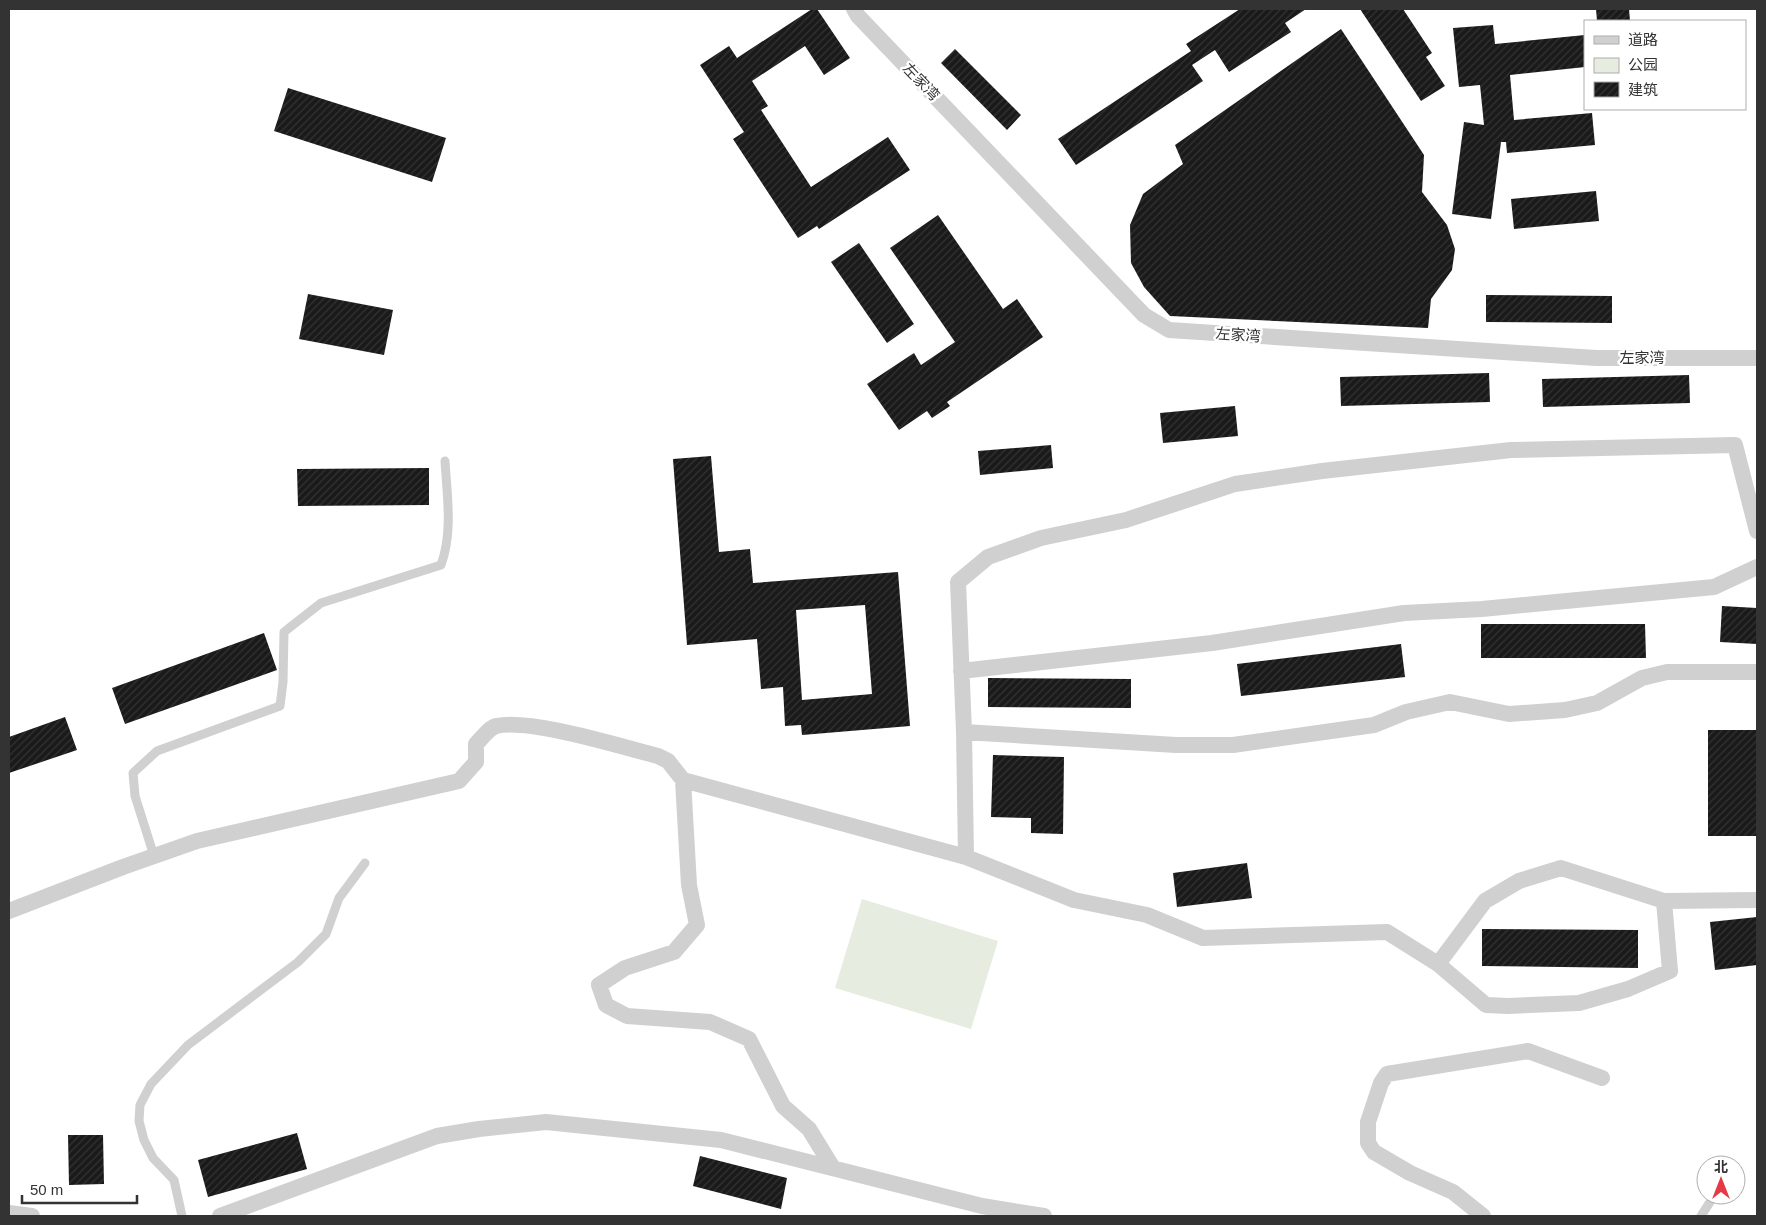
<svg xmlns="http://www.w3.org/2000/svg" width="1766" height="1225" font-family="Arial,'Noto Sans SC',sans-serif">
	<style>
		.green { fill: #e6ecdf }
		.building { fill: url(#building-hatch); fill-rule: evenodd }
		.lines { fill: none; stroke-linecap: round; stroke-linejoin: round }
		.service { stroke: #d0d0d0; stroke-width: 9 }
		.minor { stroke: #d0d0d0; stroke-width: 16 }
		.labels { text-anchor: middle; stroke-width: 5; stroke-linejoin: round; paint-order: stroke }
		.street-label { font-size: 15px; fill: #333; stroke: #fff }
	</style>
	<defs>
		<pattern id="building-hatch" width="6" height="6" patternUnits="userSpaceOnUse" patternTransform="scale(1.25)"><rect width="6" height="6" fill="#1a1a1a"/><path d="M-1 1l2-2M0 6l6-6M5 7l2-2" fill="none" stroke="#333"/></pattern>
	</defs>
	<rect width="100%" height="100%" fill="#fff"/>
	<path class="green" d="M862,899L998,941L971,1029L835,988Z"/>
	<path class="building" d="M812,9H817L850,58L824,75L805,46L752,81L768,106L761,110L811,187L888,137L910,170L819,229L817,226L798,238L733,139L744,132L700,65L729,46L737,58Z
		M1240,9H1306L1285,23L1291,32L1229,72L1215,50L1192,65L1203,81L1076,165L1058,139L1191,51L1186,44Z
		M1360,9H1403L1432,53L1426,57L1445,86L1421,101Z
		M1596,9H1629L1630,21H1597Z
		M1493,25L1495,44L1585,35V67L1510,75L1514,120L1592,113L1595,145L1507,153L1506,142H1501L1491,219L1452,214L1464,122L1484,125L1480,85L1459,87L1453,28Z
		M1341,29L1424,155L1422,192L1447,225L1455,249L1452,270L1431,299L1428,328L1170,316L1144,287L1131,263L1130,225L1143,194L1183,164L1175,145Z
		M955,49L1021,115L1007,130L941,63Z
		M288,88L446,138L432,182L274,131Z
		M1596,191L1599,221L1514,229L1511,199Z
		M938,215L1003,309L1017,299L1043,337L947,402L950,406L932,418L927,411L899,430L867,384L914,353L921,365L955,342L890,248Z
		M859,243L914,324L887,343L831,262Z
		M308,294L393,310L384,355L299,339Z
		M1486,295L1612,296V323L1486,322Z
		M1489,373L1490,402L1341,406L1340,377Z
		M1689,375L1690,403L1543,407L1542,379Z
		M1235,406L1238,436L1163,443L1160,413Z
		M1051,445L1053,468L980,475L978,451Z
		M711,456L719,552L750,549L753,583L898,572L910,726L802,735L801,725L785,726L783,687L761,689L757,639L687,645L673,459ZM865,605L872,694L802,700L796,610Z
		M429,468V505L298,506L297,469Z
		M1722,606L1757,608V644L1720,642Z
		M1481,624H1645L1646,658H1481Z
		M264,633L277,670L125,724L112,688Z
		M1401,644L1405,677L1241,696L1237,664Z
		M988,678L1131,679V708L988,707Z
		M65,717L77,750L9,773V737Z
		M1708,730H1757V836H1708Z
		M993,755L1064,757L1063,834L1031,833V818L991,817Z
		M1247,863L1252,898L1177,907L1173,873Z
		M1757,917V965L1715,970L1710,922Z
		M1482,929L1638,930V968L1482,966Z
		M297,1133L307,1169L208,1197L198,1160Z
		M68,1135H103L104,1184L69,1185Z
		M700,1156L787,1178L781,1209L693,1186Z"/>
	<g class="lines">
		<path class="service" d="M154,856L135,796L133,773L157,751L280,706L283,682L284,632L321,603L441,565C453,533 447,495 445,461
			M182,1216L174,1180L153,1158L144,1140L139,1121L140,1105L151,1084L188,1045L298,962L326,934L339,898L365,863
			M1701,1216L1710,1202"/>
		<path class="minor" d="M854,9L858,16L1144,315L1169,330L1596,358H1757
			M961,671L1212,643L1404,613L1482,609L1714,587L1757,567
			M964,732L1176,745H1233L1374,725L1406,712L1450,702L1509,714L1565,710L1597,703L1642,678L1667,672H1757
			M683,780L966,857L1074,900L1147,915L1203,938L1387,932L1438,964L1486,1005L1508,1006L1579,1003L1628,989L1670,971L1664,901
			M966,857L964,732L958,582L988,557L1041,538L1126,520L1235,484L1322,471L1511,450L1735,445L1757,531
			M9,911L123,867L197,841L459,781L476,762V744C482,738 489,728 496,726C530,718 622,747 658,756L668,761L683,780L689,885L697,925L674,952L625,968L599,985L606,1005L627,1016L710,1022L749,1039L783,1106L809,1129L833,1168
			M1438,964L1485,901L1519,881L1561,868L1664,901L1757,900
			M9,1213L32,1216
			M220,1216L437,1136L479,1129L546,1122L721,1140L982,1206L1044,1216
			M1483,1216L1453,1192L1410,1173L1374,1152L1368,1143V1122L1381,1083L1387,1074L1528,1051L1602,1078"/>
	</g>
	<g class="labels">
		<g class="street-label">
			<text transform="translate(921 82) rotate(46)" y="5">左家湾</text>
			<text transform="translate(1238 335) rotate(4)" y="5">左家湾</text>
			<text x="1642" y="363">左家湾</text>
		</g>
	</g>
	<rect width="1766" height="1225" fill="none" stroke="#333333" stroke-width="20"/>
	<rect x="1584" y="20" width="162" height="90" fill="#ffffff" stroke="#adadad"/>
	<rect x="1594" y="36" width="25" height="8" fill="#d0d0d0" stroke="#adadad"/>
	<text x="1628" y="45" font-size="15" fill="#333333">道路</text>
	<rect x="1594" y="58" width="25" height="15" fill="#e6ecdf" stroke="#adadad"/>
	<text x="1628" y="70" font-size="15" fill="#333333">公园</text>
	<rect x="1594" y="82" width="25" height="15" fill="url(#building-hatch)" stroke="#adadad"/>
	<text x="1628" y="95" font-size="15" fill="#333333">建筑</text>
	<g transform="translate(1721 1180)"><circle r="24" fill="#ffffff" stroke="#adadad"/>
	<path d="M0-4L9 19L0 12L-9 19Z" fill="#e63946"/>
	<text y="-8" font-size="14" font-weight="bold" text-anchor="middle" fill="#333333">北</text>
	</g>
	<path d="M22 1195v8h115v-8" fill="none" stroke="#333333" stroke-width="2.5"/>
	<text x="30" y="1195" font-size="15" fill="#333333" stroke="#ffffff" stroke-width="4" paint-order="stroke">50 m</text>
</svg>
